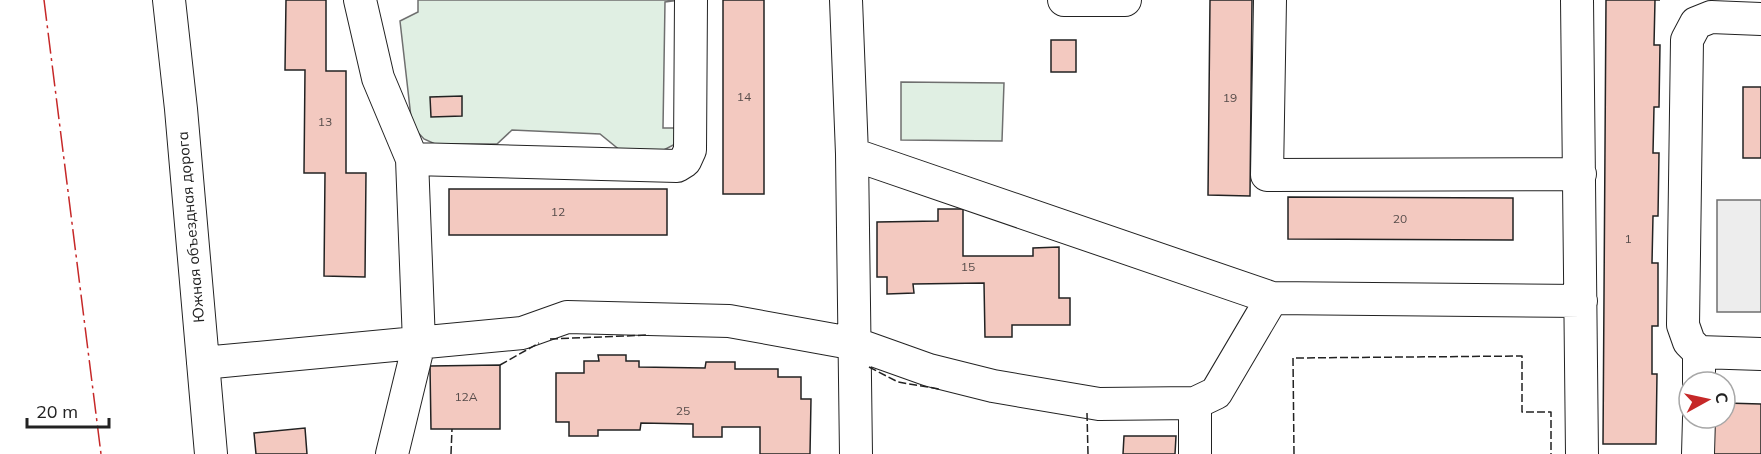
<svg xmlns="http://www.w3.org/2000/svg" width="1761" height="454" font-family="Mulish,sans-serif">
	<style>
		.green { fill: #e0efe3; stroke: #6f6f6f; stroke-width: 1.5 }
		.parking { fill: #ededed; stroke: #6f6f6f; stroke-width: 1.5 }
		.building { fill: #f3c9c0; stroke: #222; stroke-width: 1.5 }
		.lines { fill: none; stroke-linecap: round; stroke-linejoin: round }
		.minor-casing { stroke: #222; stroke-width: 34 }
		.minor { stroke: #fff; stroke-width: 32 }
		.fence { stroke: #222; stroke-width: 1.5; stroke-dasharray: 8 3; stroke-linecap: butt }
		.power { stroke: #c62828; stroke-width: 1.5; stroke-dasharray: 21 4.5 3 4.5; stroke-linecap: butt }
		.labels { text-anchor: middle; stroke-width: 4.5; stroke-linejoin: round; paint-order: stroke }
		.number-label { font-size: 12px; fill: #564c4a }
		.street-label { font-size: 15px; fill: #222; stroke: #fff }
	</style>
	<rect width="100%" height="100%" fill="#fff"/>
	<path class="green" d="M418,0H680L665,2L663,128H681V141L660,152L621,151L600,134L512,130L497,144H435L424,139L412,126L400,21L418,12Z
		M901,82L1004,83L1002,141L901,140Z"/>
	<path class="parking" d="M1717,200H1761V312H1717Z"/>
	<path class="building" d="M286,0H326V71H346V173H366L365,277L324,276L325,173H304L305,70H285Z
		M723,0H764V194H723Z
		M1210,0H1252L1250,196L1208,195Z
		M1606,0H1660H1655L1654,45H1660L1659,107H1654L1653,153H1659L1658,216H1653L1652,263H1658V326H1652V374H1657L1656,444H1603Z
		M1051,40H1076V72H1051Z
		M1743,87H1761V158H1743Z
		M462,96V116L431,117L430,97Z
		M449,189H667V235H449Z
		M1288,197L1513,198V240L1288,239Z
		M938,209H963V256H1033V248L1059,247V298H1070V325H1012V337H985L984,283L913,284L914,293L887,294V277H877V222L938,221Z
		M598,355H626V361H639V367L705,368L706,362H735V369H778V377H801V399H811L810,454H760V427H722V437H693V424L641,423L640,430H598V436H569V422H556V373H584V361H599Z
		M500,365V429H431L430,366Z
		M1725,403L1761,404V454H1708L1709,418H1725Z
		M305,428L307,454H256L254,433Z
		M1124,436H1176L1175,454H1123Z"/>
	<g class="lines">
		<g class="minor-casing">
			<path id="minor" d="M169,0L181,109L211,454
				M360,0L378,78L412,159L419,343L392,454
				M846,0L852,154L856,454
				M1064,0H1125
				M1270,0L1267,175L1580,174
				M1577,0L1582,454
				M852,154L1272,298L1581,301
				M412,159L677,166L685,161L690,150L691,0
				M1699,352L1689,342L1683,325L1687,40L1696,23L1711,17L1761,19
				M203,363L522,333L567,317L729,321L856,344L929,370L993,386L1099,404L1195,403L1216,393L1272,298
				M1699,382V352L1761,354
				M1195,454V403
				M1698,454L1699,418"/>
		</g>
		<use href="#minor" class="minor"/>
		<path class="fence" d="M550,339L649,335
			M500,365L539,343
			M869,367L898,382L939,389
			M1087,413L1088,454
			M451,454L452,429
			M1294,454L1293,358L1522,356V412H1551V454"/>
		<path class="power" d="M44,0L101,454"/>
	</g>
	<g class="labels">
		<g class="number-label">
			<text x="744" y="101">14</text>
			<text x="1230" y="102">19</text>
			<text x="325" y="126">13</text>
			<text x="558" y="216">12</text>
			<text x="1400" y="223">20</text>
			<text x="1628" y="243">1</text>
			<text x="968" y="271">15</text>
			<text x="466" y="401">12А</text>
			<text x="683" y="415">25</text>
		</g>
		<g class="street-label">
			<text transform="translate(191 227) rotate(-95)" y="5">Южная объездная дорога</text>
		</g>
	</g>
	<g transform="translate(1707 400) rotate(82)"><circle r="28" fill="#ffffff" stroke="#a7a7a7" stroke-width="1.5"/>
	<path d="M0-4.5L10 22L0 15L-10 22Z" fill="#c62828"/>
	<text y="-9" font-size="16" font-weight="bold" text-anchor="middle" fill="#222222">С</text>
	</g>
	<path d="M27 418v9h82v-9" fill="none" stroke="#222222" stroke-width="3"/>
	<text x="36" y="418" font-size="18" fill="#222222" stroke="#ffffff" stroke-width="4.5" paint-order="stroke">20 m</text>
</svg>
